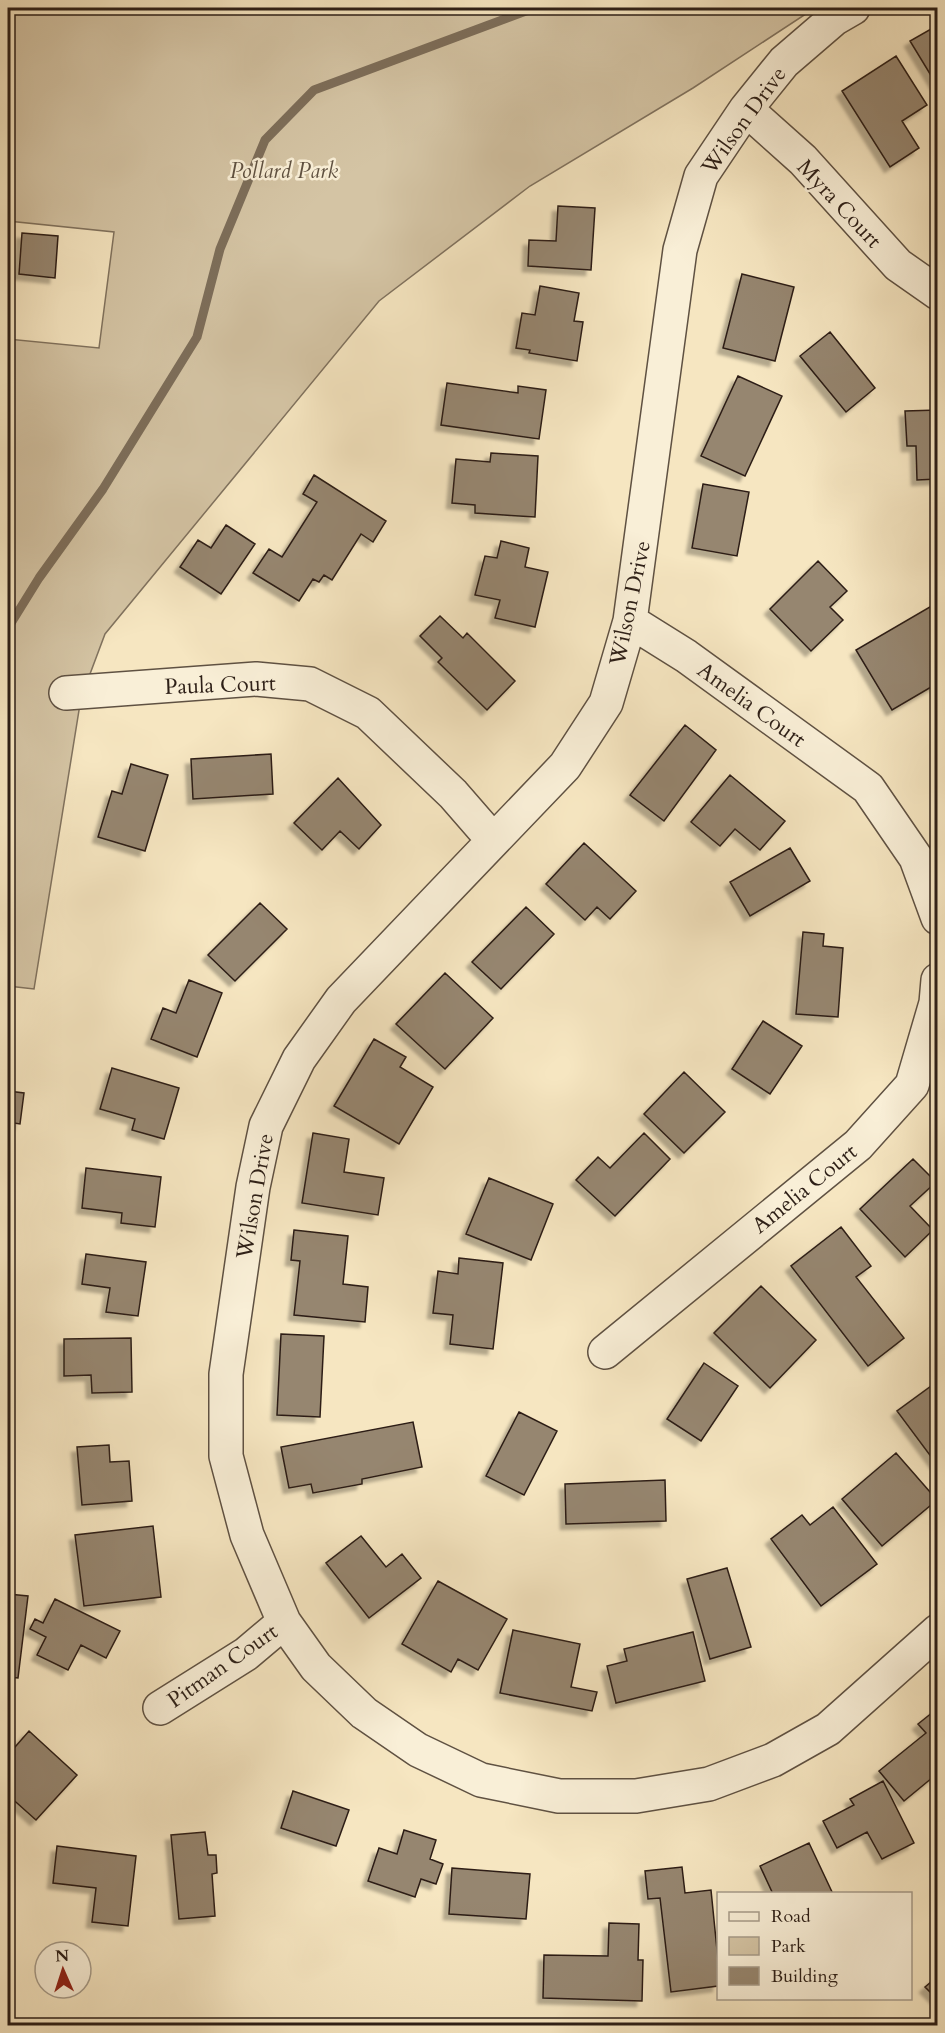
<svg xmlns="http://www.w3.org/2000/svg" width="945" height="2033" font-family="Cardo,serif">
	<style>
		.green { fill: #d4c4a4; stroke: #80725e; stroke-width: 1.5 }
		.lines { fill: none; stroke-linecap: round; stroke-linejoin: round }
		.stream { stroke: #7d6e5a; stroke-width: 9 }
		.building { fill: #96866f; stroke: #2d1f17; stroke-width: 1.5; filter: url(#shadow) }
		.minor-casing { stroke: #5f5142; stroke-width: 36 }
		.minor { stroke: #f9efd7; stroke-width: 33 }
		.labels { text-anchor: middle; stroke-width: 5; stroke-linejoin: round; paint-order: stroke }
		.street-label { font-size: 22px; fill: #2d1f17; stroke: #f9efd7 }
		.park-label { font-size: 22px; font-style: italic; fill: #5f5141; stroke: #f9efd7 }
	</style>
	<defs>
		<filter id="shadow"><feDropShadow dx="-5.5" dy="5.5" stdDeviation="1.5" flood-color="#0004"/></filter>
	</defs>
	<rect width="100%" height="100%" fill="#f6e6c1"/>
	<filter id="stains"><feTurbulence type="fractalNoise" baseFrequency=".00333" numOctaves="4"/><feColorMatrix values="0 0 0 0 .2 0 0 0 0 .09 0 0 0 0 .02 0 0 0 .5 -.17"/></filter>
	<radialGradient id="worn" r=".72"><stop offset=".6" stop-color="#630" stop-opacity="0"/><stop offset="1" stop-color="#630" stop-opacity=".3"/></radialGradient>
	<path class="green" d="M8,8H815L693,88L530,186L379,301L105,634L81,698L34,989L8,986V339L99,348L114,232L8,221Z"/>
	<g class="lines">
		<path class="stream" d="M8,628L39,578L103,489L197,337L220,249L265,140L314,90L534,8"/>
	</g>
	<path class="building" d="M938,25V87L910,41Z
		M896,56L927,105L902,121L919,148L890,167L842,91Z
		M558,206L595,208L591,270L528,266L529,240L556,241Z
		M22,233L58,236L55,278L19,274Z
		M742,274L794,287L775,361L723,348Z
		M540,286L579,293L574,321L583,322L577,361L529,353L530,350L516,348L522,313L535,315Z
		M830,332L875,388L846,412L800,356Z
		M738,376L782,396L745,476L701,456Z
		M447,383L518,393V386L546,390L539,439L441,425Z
		M938,410V479L917,480L916,446H907L905,411Z
		M491,453L538,456L535,517L475,513V505L452,503L456,459L490,462Z
		M314,475L386,521L373,542L361,534L332,580L324,575L319,582L313,579L299,601L253,573L269,549L282,557L317,502L303,494Z
		M703,484L749,492L737,556L692,548Z
		M226,525L255,544L221,594L180,567L198,540L211,548Z
		M501,541L529,548L525,567L548,572L535,627L495,618L500,600L475,595L485,556L497,558Z
		M818,561L847,591L830,607L843,620L811,651L770,609Z
		M935,604L938,608V683L892,710L856,650Z
		M440,616L463,638L467,633L515,681L487,710L438,662L442,658L420,636Z
		M685,725L716,750L664,821L630,795Z
		M271,754L273,794L193,799L191,759Z
		M131,764L168,775L145,851L98,837L112,791L122,794Z
		M730,775L785,821L760,850L735,829L720,846L691,822Z
		M338,778L381,825L359,849L340,831L322,850L294,823Z
		M584,843L636,891L610,919L597,907L585,920L546,884Z
		M790,848L810,881L750,916L730,882Z
		M260,903L287,929L235,981L208,955Z
		M526,907L554,934L501,989L472,962Z
		M803,932L824,934L823,946L843,948L838,1017L796,1014Z
		M445,973L493,1018L445,1069L396,1024Z
		M189,980L222,993L197,1057L151,1039L163,1008L176,1013Z
		M763,1021L802,1046L770,1094L732,1069Z
		M374,1039L406,1057L400,1067L433,1087L399,1144L334,1106Z
		M112,1068L179,1088L164,1139L132,1130L135,1119L100,1109Z
		M684,1072L725,1112L684,1153L644,1114Z
		M8,1091L24,1093L20,1124L8,1122Z
		M313,1133L349,1139L344,1172L384,1178L378,1215L302,1203Z
		M644,1133L670,1159L615,1216L576,1180L598,1157L610,1168Z
		M913,1159L936,1182L910,1206L933,1230L905,1257L860,1209Z
		M86,1168L161,1177L155,1227L121,1223L122,1213L82,1208Z
		M489,1178L553,1204L531,1260L466,1234Z
		M841,1227L871,1266L856,1277L904,1338L868,1366L791,1266Z
		M294,1230L348,1236L343,1284L368,1287L365,1322L294,1315L300,1261L291,1260Z
		M86,1254L146,1262L138,1316L106,1312L110,1288L82,1284Z
		M459,1258L503,1263L493,1349L450,1344L453,1315L433,1313L438,1271L458,1274Z
		M761,1286L816,1340L770,1388L714,1333Z
		M281,1334L324,1336L320,1417L277,1415Z
		M131,1338L132,1392L92,1393L91,1375L64,1376V1339Z
		M704,1363L738,1386L701,1441L667,1419Z
		M938,1381V1466L897,1411Z
		M519,1412L557,1431L524,1495L486,1476Z
		M413,1422L422,1467L362,1479V1484L313,1493L311,1484L289,1488L281,1447Z
		M109,1445L110,1462L129,1461L132,1501L82,1505L77,1447Z
		M896,1453L937,1500L882,1546L842,1499Z
		M665,1480L666,1521L566,1524L565,1484Z
		M833,1507L877,1564L821,1606L771,1539L802,1515L810,1525Z
		M153,1526L161,1597L84,1606L75,1535Z
		M361,1536L386,1567L402,1554L421,1578L369,1618L326,1563Z
		M727,1568L751,1647L710,1659L687,1579Z
		M438,1581L507,1619L478,1670L458,1659L451,1672L402,1644Z
		M8,1594L28,1596L18,1678L8,1677Z
		M55,1599L120,1631L106,1658L81,1645L68,1670L37,1655L46,1637L30,1629L35,1619L43,1623Z
		M513,1630L580,1644L571,1687L597,1692L592,1711L500,1693Z
		M693,1632L705,1681L616,1703L607,1666L627,1661L624,1649Z
		M938,1708V1773L904,1801L879,1771L926,1733L918,1724Z
		M29,1731L77,1775L36,1820L8,1795V1755Z
		M883,1781L914,1843L882,1859L867,1832L837,1848L823,1821L854,1805L850,1799Z
		M293,1791L349,1810L336,1846L281,1828Z
		M404,1830L436,1840L430,1859L443,1864L436,1884L421,1879L415,1897L368,1881L379,1848L397,1854Z
		M205,1832L208,1855H216L217,1873L212,1874L215,1916L179,1919L171,1835Z
		M809,1843L833,1894H773L760,1866Z
		M57,1846L136,1856L128,1926L92,1922L96,1888L53,1883Z
		M682,1867L685,1893L711,1890L718,1960V1986L671,1992L660,1898L648,1899L645,1871Z
		M452,1868L530,1874L526,1919L449,1914Z
		M609,1923L639,1924L638,1960H643L642,2001L543,1998L544,1955L608,1956Z
		M938,1976V2000L925,1987Z"/>
	<g class="lines">
		<g class="minor-casing">
			<path id="minor" d="M853,8L834,19L784,62L746,109L701,176L680,250L630,621L606,703L565,766L341,1000L299,1059L266,1126L253,1187L226,1374V1456L247,1535L284,1622L316,1667L364,1713L418,1750L481,1780L559,1796H636L709,1784L773,1760L828,1729L938,1631
				M746,109L803,160L898,265L938,293
				M630,621L686,656L868,788L916,858L938,918
				M66,693L256,679L310,684L368,713L453,794L493,840
				M605,1352L858,1145L912,1085L936,1003L938,980
				M160,1708L246,1654L284,1622"/>
		</g>
		<use href="#minor" class="minor"/>
	</g>
	<g class="labels">
		<g class="street-label">
			<text transform="translate(743 120) rotate(-54)" y="8">Wilson Drive</text>
			<text transform="translate(840 203) rotate(47)" y="8">Myra Court</text>
			<text transform="translate(629 603) rotate(-78)" y="8">Wilson Drive</text>
			<text transform="translate(220 684) rotate(-2)" y="8">Paula Court</text>
			<text transform="translate(752 704) rotate(36)" y="8">Amelia Court</text>
			<text transform="translate(804 1188) rotate(-39)" y="8">Amelia Court</text>
			<text transform="translate(254 1196) rotate(-80)" y="8">Wilson Drive</text>
			<text transform="translate(222 1665) rotate(-35)" y="8">Pitman Court</text>
		</g>
		<g class="park-label">
			<text x="284" y="178">Pollard Park</text>
		</g>
	</g>
	<rect width="945" height="2033" fill="none" stroke="#f6e6c1" stroke-width="30"/>
	<rect x="9" y="9" width="927" height="2015" fill="none" stroke="#2d1f17" stroke-width="3"/>
	<rect x="15" y="15" width="915" height="2003" fill="none" stroke="#2d1f17" stroke-width="1.5"/>
	<rect x="717" y="1892" width="195" height="108" fill="#f9efd7" stroke="#a79c8a" stroke-width="1.5"/>
	<rect x="729" y="1912" width="30" height="9" fill="#f9efd7" stroke="#a79c8a" stroke-width="1.5"/>
	<text x="771" y="1922" font-size="18" fill="#2d1f17">Road</text>
	<rect x="729" y="1937" width="30" height="18" fill="#d4c4a4" stroke="#a79c8a" stroke-width="1.5"/>
	<text x="771" y="1952" font-size="18" fill="#2d1f17">Park</text>
	<rect x="729" y="1967" width="30" height="18" fill="#96866f" stroke="#a79c8a" stroke-width="1.5"/>
	<text x="771" y="1982" font-size="18" fill="#2d1f17">Building</text>
	<g transform="translate(63 1970) rotate(357)"><circle r="28" fill="#f9efd7" stroke="#a79c8a" stroke-width="1.5"/>
	<path d="M0-4.5L10 22L0 15L-10 22Z" fill="#8f2418"/>
	<text y="-9" font-size="16" font-weight="bold" text-anchor="middle" fill="#2d1f17">N</text>
	</g>
	<rect width="100%" height="100%" filter="url(#stains)"/>
	<rect width="100%" height="100%" fill="url(#worn)"/>
</svg>
